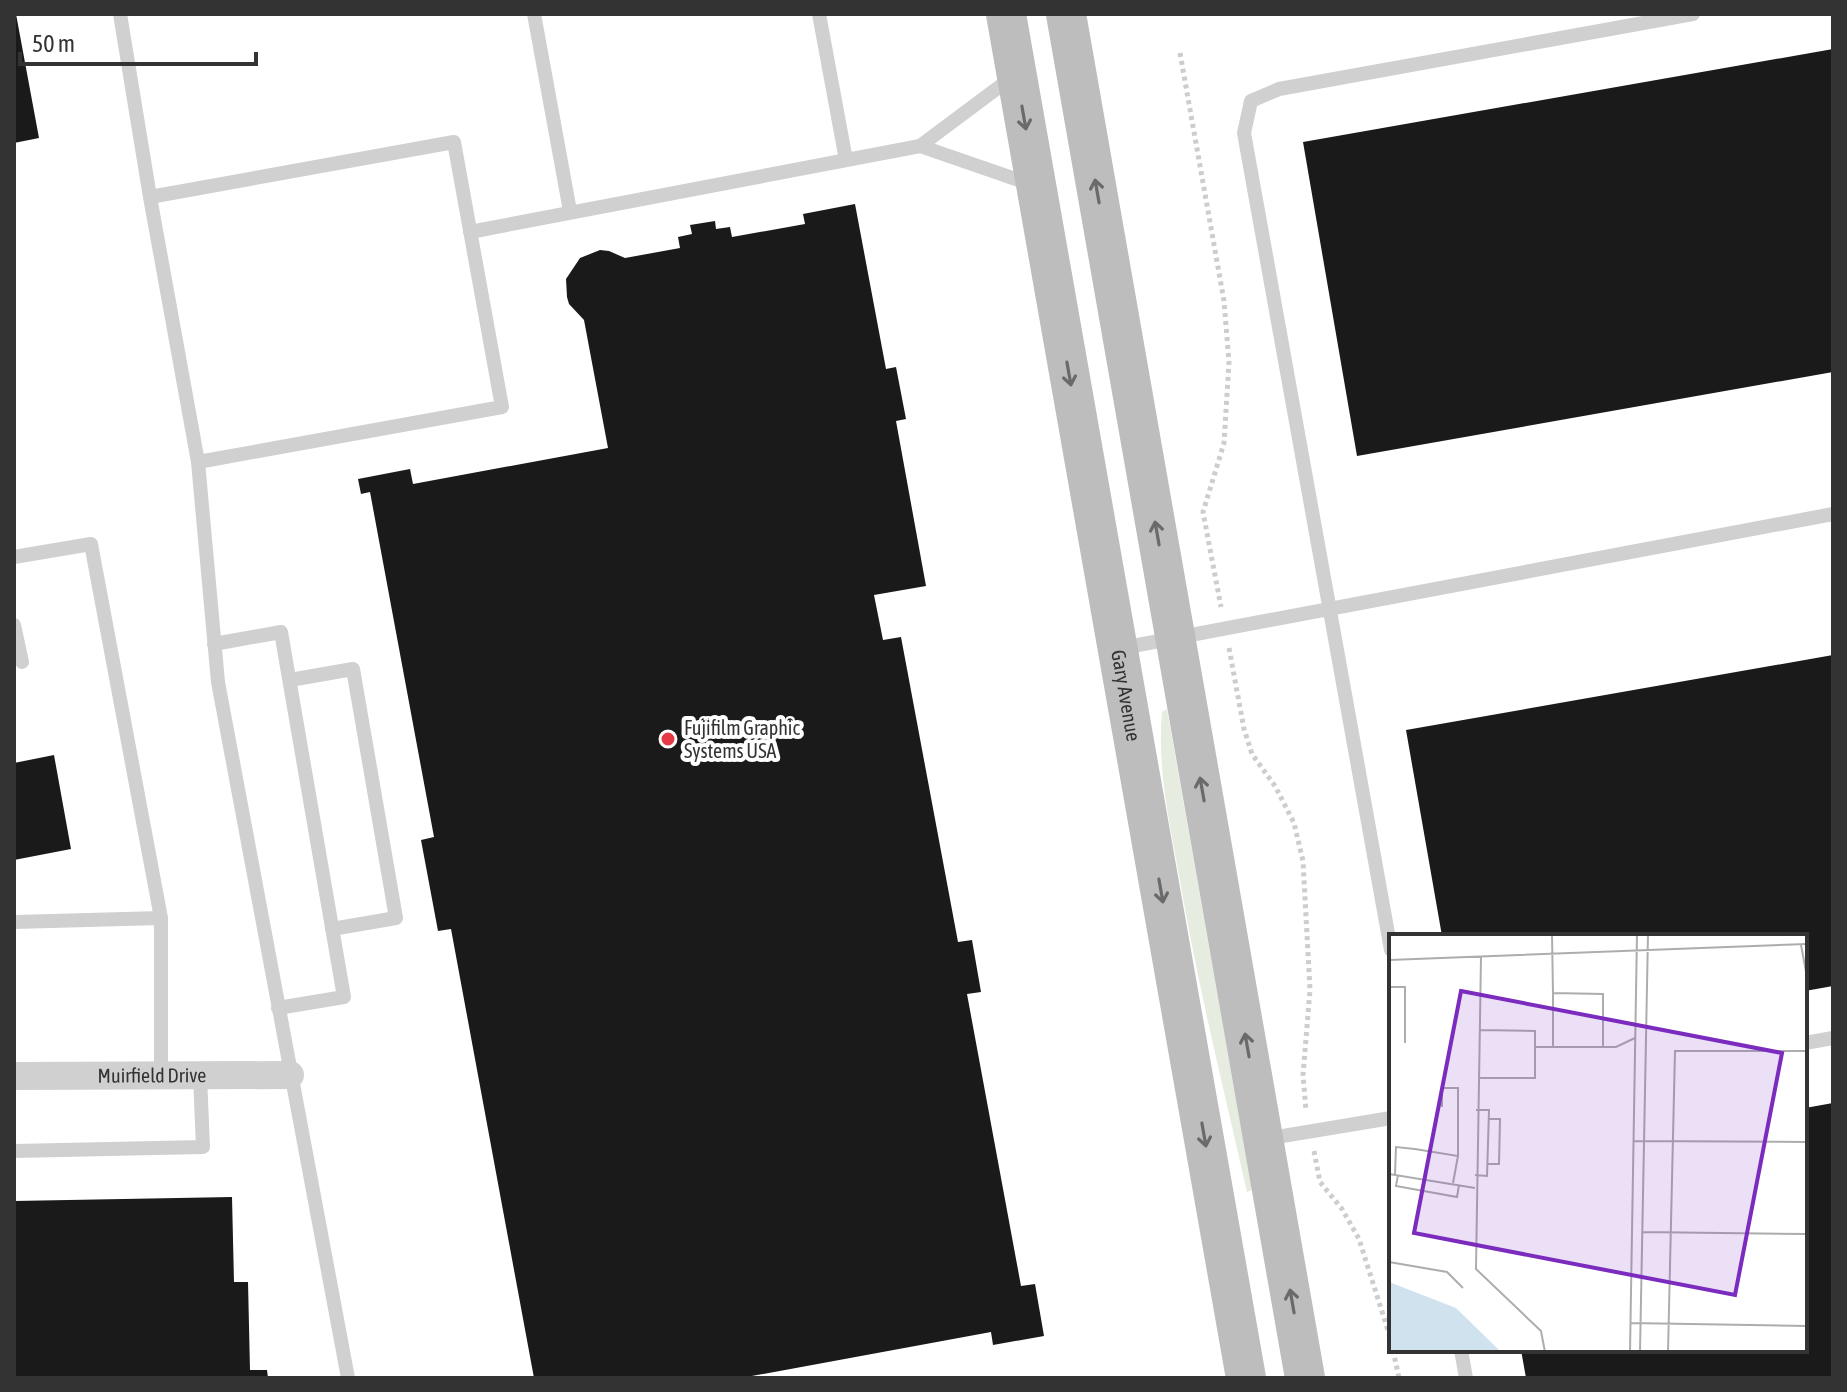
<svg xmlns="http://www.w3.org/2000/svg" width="1847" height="1392" font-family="'Asap Condensed',sans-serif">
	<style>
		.green { fill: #e6ecdf }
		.building { fill: #1a1a1a }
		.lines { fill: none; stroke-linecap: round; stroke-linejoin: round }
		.path { stroke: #cdcdcd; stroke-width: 5; stroke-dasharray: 4 4; stroke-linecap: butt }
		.lane { stroke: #d0d0d0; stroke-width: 14 }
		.street { stroke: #d0d0d0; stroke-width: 28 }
		.secondary { stroke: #bdbdbd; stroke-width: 40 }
		.oneway { stroke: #6a6a6a }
		.poi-dot { fill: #e63946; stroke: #fff; stroke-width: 3 }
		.labels { text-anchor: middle; stroke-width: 8; stroke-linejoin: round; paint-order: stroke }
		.street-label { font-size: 20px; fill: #333; stroke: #fff }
		.poi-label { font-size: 20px; fill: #333; stroke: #fff; text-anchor: start }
		.inset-road { fill: none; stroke: #adadad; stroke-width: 2 }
		.view { fill: #7b2cbf; fill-opacity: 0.15; stroke: #7b2cbf; stroke-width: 4 }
		.inset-edge { fill: none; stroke: #333; stroke-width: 4 }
	</style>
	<rect width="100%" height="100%" fill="#fff"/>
	<path class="green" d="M1167,709L1252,1190L1247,1192C1223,1086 1197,982 1179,875C1169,820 1157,767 1162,712Z"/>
	<path class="building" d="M14,14H16L39,138L14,143Z
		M1833,49V372L1357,456L1303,142Z
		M855,204L886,369L896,367L906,419L896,421L926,586L874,595L883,640L901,637L958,942L972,940L981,992L967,994L1021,1286L1035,1284L1044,1336L993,1345L991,1332L741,1378H534L451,929L438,931L421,840L434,837L370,492L361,494L358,479L410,469L413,484L608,448L584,320L569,304L567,297L566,279L580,258L600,250L609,251L625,258L680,248L678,237L692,234L690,225L715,221L716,229L730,227L732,237L805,224L803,214Z
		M1833,655V986L1805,991V936H1442L1406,730Z
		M54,755L71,849L14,860V763Z
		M1833,1103V1378H1526L1521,1350H1805V1108Z
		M232,1197L234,1282H248L250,1370H267L268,1378H14V1201Z"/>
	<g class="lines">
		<path class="path" d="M1180,53L1224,301L1229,362L1224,443L1203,512L1221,607
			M1229,648L1244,729L1252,754L1275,786L1294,823L1303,861L1310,990L1303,1075L1306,1110
			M1314,1151L1320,1182L1342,1209L1359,1239L1391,1340
			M1393,1350L1399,1378"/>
		<path class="lane" d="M120,14L150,197L198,462L218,682L348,1378
			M534,14L570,211
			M819,14L846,160
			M920,146L1033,185
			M150,197L454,142L502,407L198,462
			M470,232L920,146L1011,78
			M14,557L91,544L161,918
			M14,625L22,662
			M214,644L281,632L344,997L278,1008
			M1122,648L1833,514
			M290,680L353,669L396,918L332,929
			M14,922L161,918V1076
			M1391,950L1244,133L1251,101L1279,89L1693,14
			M1805,1043L1833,1038
			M1265,1139L1391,1118
			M14,1151L203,1147L200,1076
			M1461,1350L1466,1378"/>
		<path class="street" id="s1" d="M14,1076L290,1075"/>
		<g class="secondary">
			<path id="s2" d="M1006,14L1246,1378"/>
			<path d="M1066,14L1305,1378"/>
		</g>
	</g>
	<defs><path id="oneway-shaft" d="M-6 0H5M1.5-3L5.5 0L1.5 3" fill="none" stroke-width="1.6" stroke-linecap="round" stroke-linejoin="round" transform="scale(2)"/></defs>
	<g class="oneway">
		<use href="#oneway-shaft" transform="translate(1024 118) rotate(80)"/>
		<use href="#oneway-shaft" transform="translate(1097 191) rotate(-100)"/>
		<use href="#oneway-shaft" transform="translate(1069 374) rotate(80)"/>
		<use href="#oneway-shaft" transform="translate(1157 533) rotate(-100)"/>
		<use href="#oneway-shaft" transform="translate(1202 789) rotate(-100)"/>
		<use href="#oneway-shaft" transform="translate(1161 891) rotate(80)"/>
		<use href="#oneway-shaft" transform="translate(1247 1045) rotate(-100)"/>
		<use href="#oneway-shaft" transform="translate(1204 1135) rotate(80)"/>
		<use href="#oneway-shaft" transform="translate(1292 1301) rotate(-100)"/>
	</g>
	<circle class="poi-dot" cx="668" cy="739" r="8"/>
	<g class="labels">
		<g class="street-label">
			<text dy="7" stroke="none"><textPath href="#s2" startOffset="692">Gary Avenue</textPath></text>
			<text dy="7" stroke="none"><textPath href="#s1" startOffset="138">Muirfield Drive</textPath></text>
		</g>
		<g class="poi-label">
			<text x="684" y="735">Fujifilm Graphic<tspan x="684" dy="23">Systems USA</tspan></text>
		</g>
	</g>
	<g transform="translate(1389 934)">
		<rect width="418" height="418" fill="#fff"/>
		<path d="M0,348L67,374L112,418H0Z" fill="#cfe2ee"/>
		<path class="inset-road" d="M163,0L164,59M412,11L418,43M92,23L87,335L152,397L156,418M0,26L418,10M0,108L1,53H16V109M146,113H227L246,104M164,113V59L214,60V113M91,144H146V97L91,96M53,173V154H69V222M244,207L418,208M98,230H110L111,185H99M0,240L86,254M6,240L7,213L26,215L69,222L64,249M9,241L7,252L68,263L70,251M86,241L98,242L100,176H87M253,298L418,300M0,328L58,338L74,354M241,389L418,392M241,418L248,0M251,418L259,0M279,418L286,117H418"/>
		<path class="view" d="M72,57L393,119L346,361L25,299Z"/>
		<rect width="418" height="418" class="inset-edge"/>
	</g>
	<rect width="1847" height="1392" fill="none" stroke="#333333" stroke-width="32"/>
	<path d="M20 52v12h236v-12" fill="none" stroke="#333333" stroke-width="4"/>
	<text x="32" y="52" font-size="24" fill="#333333" stroke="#ffffff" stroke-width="6" paint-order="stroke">50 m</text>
</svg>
